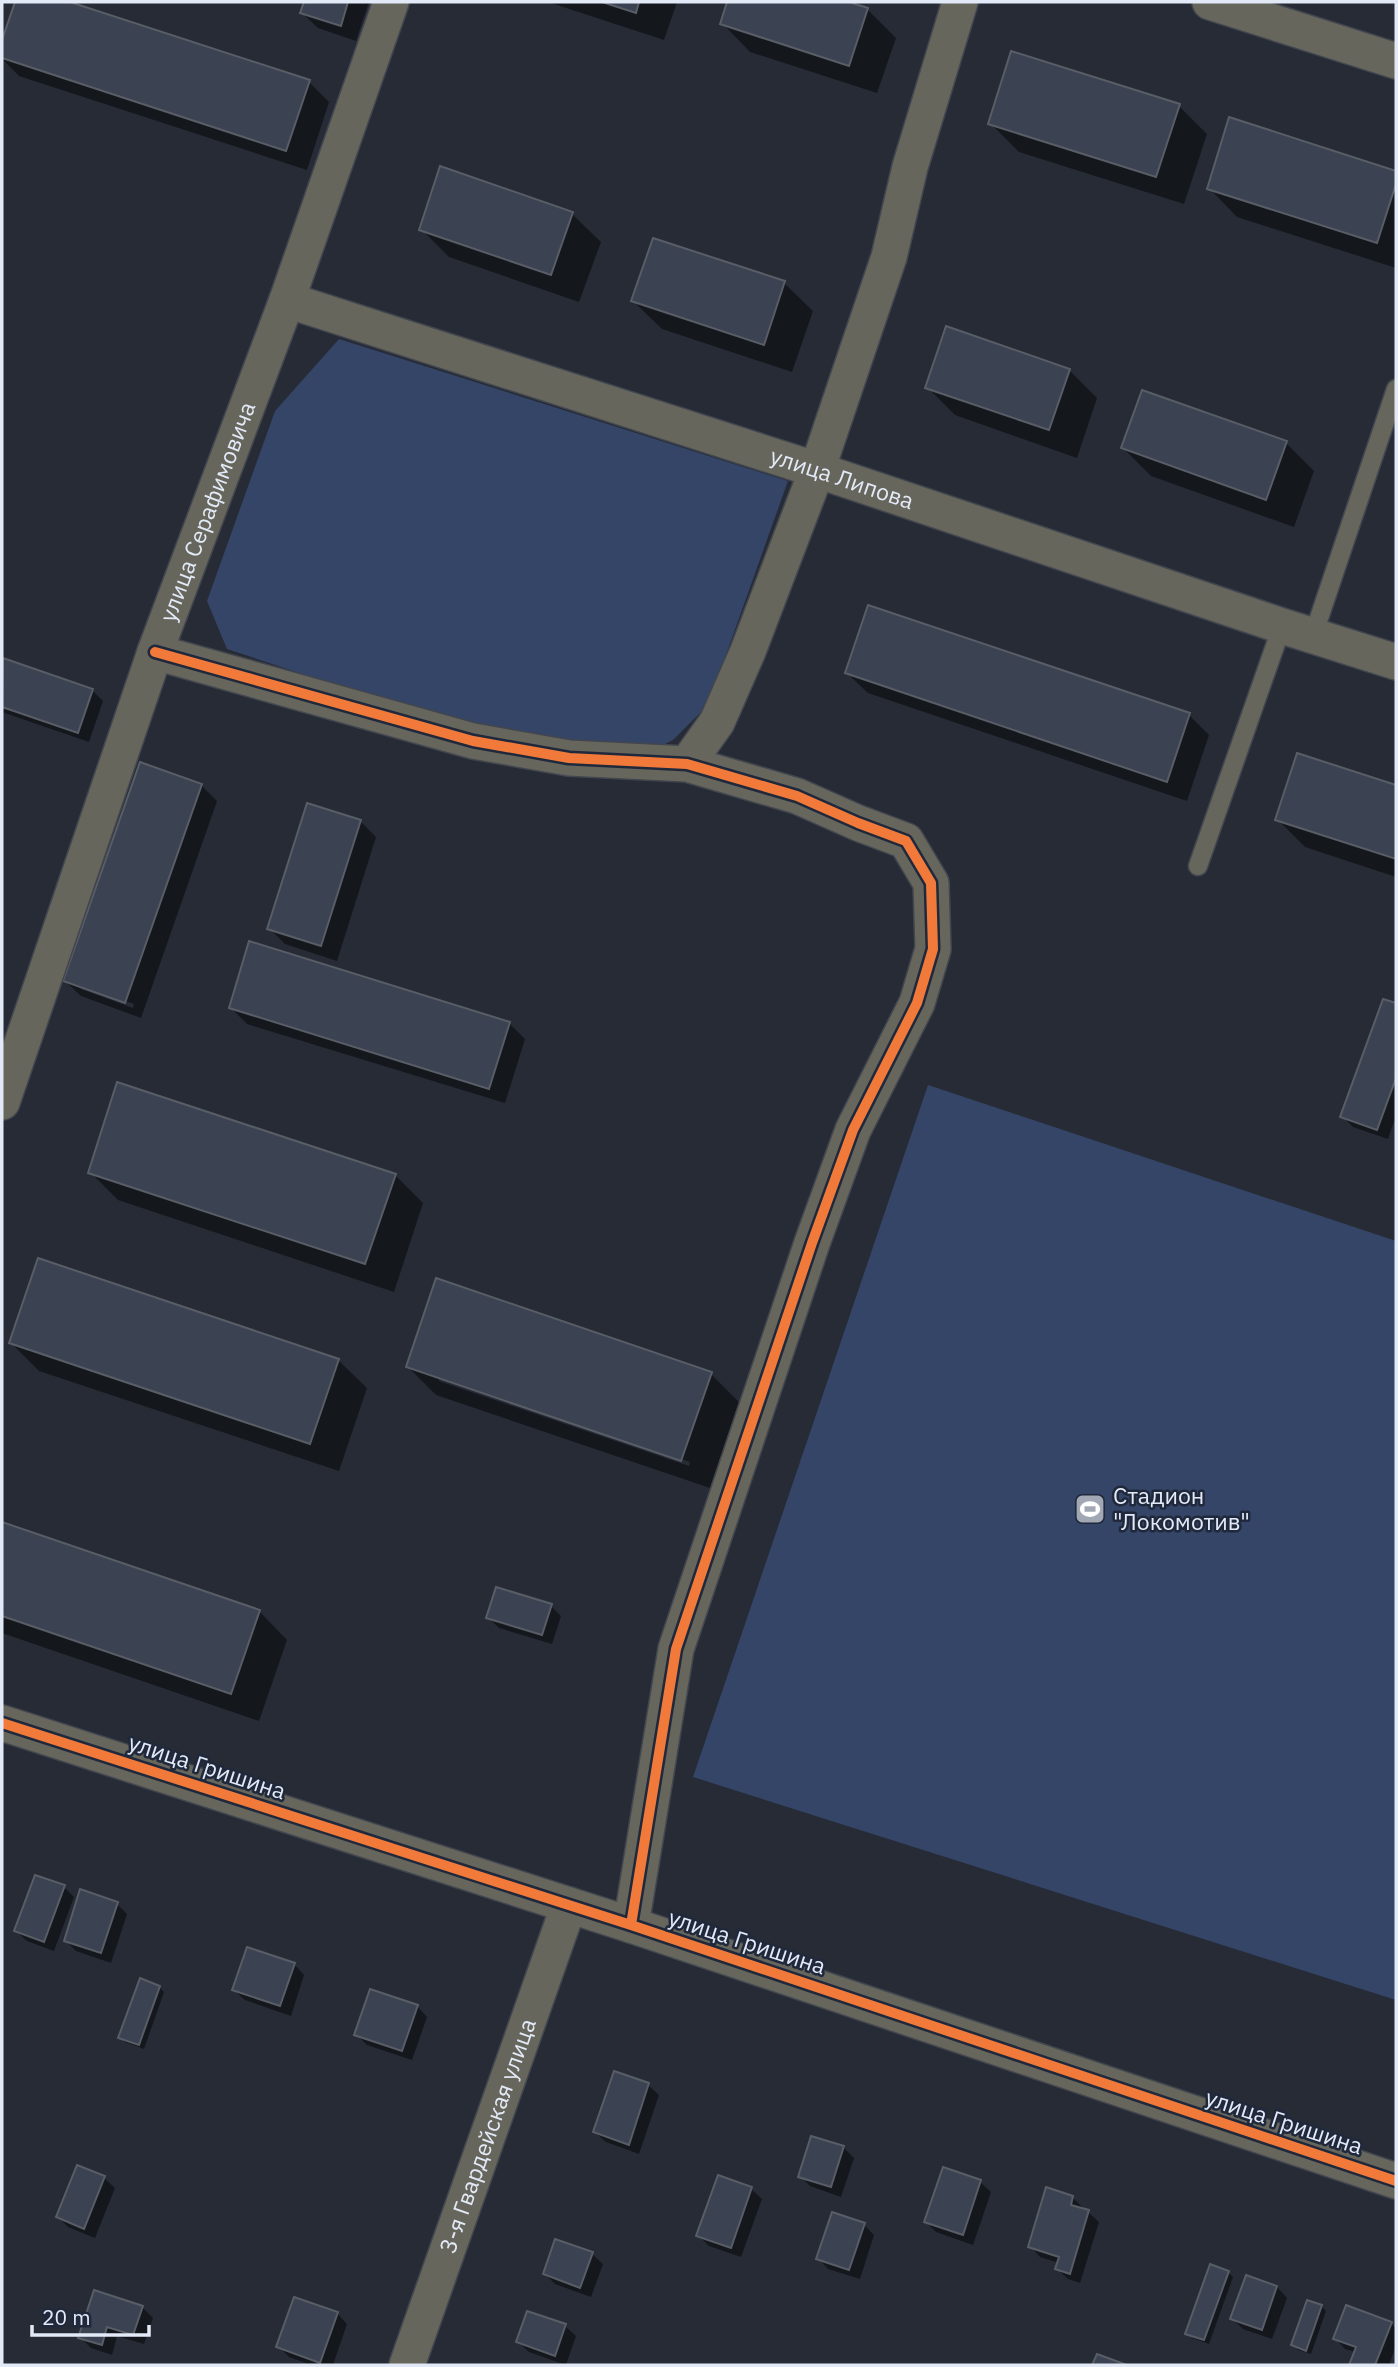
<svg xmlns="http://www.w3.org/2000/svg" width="1398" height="2367" font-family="'IBM Plex Sans',sans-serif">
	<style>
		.green { fill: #354567 }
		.shadow { fill: #0007; fill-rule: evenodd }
		.building { fill: #3b4252; stroke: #595d66; stroke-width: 2 }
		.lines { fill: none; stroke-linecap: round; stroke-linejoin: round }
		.lane-casing { stroke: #42474f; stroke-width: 21 }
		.street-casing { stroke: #42474f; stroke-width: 38 }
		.lane { stroke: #67665d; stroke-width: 18 }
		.street { stroke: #67665d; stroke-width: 35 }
		.cycleway-casing { stroke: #20293c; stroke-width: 15 }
		.cycleway { stroke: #f17a3a; stroke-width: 10 }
		.labels { text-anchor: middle; stroke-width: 5; stroke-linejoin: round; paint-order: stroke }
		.street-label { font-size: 23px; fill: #e3eaf7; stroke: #20293c }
		.poi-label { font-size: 23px; fill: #e3eaf7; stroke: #20293c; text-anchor: start }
	</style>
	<rect width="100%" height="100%" fill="#262b36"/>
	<path class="green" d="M339,339L788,481L708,705L673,740L653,750L588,744L471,726L390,703L227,649L207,601L275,411Z
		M928,1085L1396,1241V2000L693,1777Z"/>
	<path class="shadow" d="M17,2H64L309,82L329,102L307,170L19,76L2,59V46Z
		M303,2H369L356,41L318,28L302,13L306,3Z
		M548,2H677L664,40Z
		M729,2H844L867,9L896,38L877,93L750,52L722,23Z
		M1179,106L1207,134L1184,204L1019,152L990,123Z
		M1230,119L1396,173V268L1237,217L1209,188Z
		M441,168L572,214L601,242L579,302L449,257L421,229Z
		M784,283L813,311L792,372L662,329L633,301Z
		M1069,370L1097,398L1077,458L955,415L927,387Z
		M1286,443L1314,471L1294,527L1151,476L1123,448Z
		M4,660L92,690L103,701L89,742L2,712V666Z
		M847,673L1189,715L1209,735L1187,801L868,693Z
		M1298,755L1396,787V877L1305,847L1277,819Z
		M201,785L217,801L141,1018L81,996L65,981ZM81,986L134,1004L133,1008L81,989Z
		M360,821L376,837L337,961L285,944L269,928Z
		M1384,1001L1396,1005V1116L1388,1139L1353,1127L1342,1116Z
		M231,1008L509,1023L525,1039L505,1103L247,1024Z
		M90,1172L395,1175L423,1203L394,1292L118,1200Z
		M11,1343L338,1360L367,1388L339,1471L39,1371Z
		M408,1367L711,1374L739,1402L710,1488L436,1395ZM439,1377L690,1462L689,1466L439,1381Z
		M2,1523L259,1611L287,1640L259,1721L2,1633Z
		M551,1606L561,1616L552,1644L499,1628L488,1617Z
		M64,1887L74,1897L54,1951L27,1941L16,1931Z
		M117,1904L127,1914L111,1963L76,1951L66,1941Z
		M294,1964L304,1975L291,2016L245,2000L234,1990Z
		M159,1987L164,1992L144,2049L125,2042L120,2038Z
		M417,2006L427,2017L412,2060L367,2045L356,2034Z
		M648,2085L659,2095L639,2154L606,2142L595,2132Z
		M812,2138L844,2148L854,2158L841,2197L810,2186L800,2176Z
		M944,2169L980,2182L991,2192L973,2245L936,2232L926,2222Z
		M104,2178L115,2188L95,2238L68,2227L58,2217Z
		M751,2189L762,2199L741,2257L709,2246L698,2235Z
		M1072,2197L1083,2208L1082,2210L1088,2212L1099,2222L1080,2283L1068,2279L1057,2269L1059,2263L1040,2257L1030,2246Z
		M864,2225L874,2235L860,2279L828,2269L818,2258Z
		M592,2254L603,2264L591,2297L555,2284L545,2274Z
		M1228,2272L1233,2277L1209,2344L1192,2338L1187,2333Z
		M1277,2287L1287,2298L1272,2339L1243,2329L1232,2319Z
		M1321,2306L1326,2311L1311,2354L1298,2350L1293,2345Z
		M142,2307L153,2318L144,2344L117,2336L112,2355L91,2348L80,2337Z
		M337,2313L347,2324L333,2365H311L289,2357L279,2347Z
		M1391,2323L1396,2329V2346L1389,2365H1351L1356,2352L1345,2349L1335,2338Z
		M565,2326L576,2336L566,2365L529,2352L518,2342Z"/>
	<path class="building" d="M15,2H70L310,80L286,151L2,58V40Z
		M304,2H348L341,26L300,13Z
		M602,2H639L636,13Z
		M727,2H849L868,8L849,66L720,24Z
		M1011,51L1180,104L1156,177L988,124Z
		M1229,117L1396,171V184L1377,243L1207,189Z
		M440,166L573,212L551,275L419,230Z
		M653,238L785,281L764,345L631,301Z
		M946,326L1070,369L1049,430L925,388Z
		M1142,390L1287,441L1266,500L1121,448Z
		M868,605L1190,713L1167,782L845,673Z
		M3,658L93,689L78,733L2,707Z
		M1297,753L1396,785V859L1275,820Z
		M140,762L202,784L125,1003L63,981Z
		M307,803L361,820L321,946L267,929Z
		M249,941L510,1022L489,1089L229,1008Z
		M1383,999L1396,1003V1078L1377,1130L1340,1117Z
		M117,1082L396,1174L365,1264L88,1173Z
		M38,1258L339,1359L310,1444L9,1343Z
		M436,1278L712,1372L681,1461L406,1367Z
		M2,1522L260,1610L231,1694L2,1616Z
		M496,1587L552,1604L542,1635L486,1618Z
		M35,1875L65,1885L44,1942L14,1931Z
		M80,1889L118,1902L101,1953L64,1941Z
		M247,1947L295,1963L280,2006L232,1990Z
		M140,1978L160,1986L139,2045L118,2038Z
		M370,1989L418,2005L402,2051L354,2035Z
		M614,2071L649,2083L629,2145L593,2132Z
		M811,2136L844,2146L831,2187L798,2177Z
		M77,2165L105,2176L84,2229L56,2217Z
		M943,2167L981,2180L963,2235L924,2222Z
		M718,2175L752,2187L731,2248L696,2236Z
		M1046,2187L1073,2196L1071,2205L1089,2210L1070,2274L1055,2269L1059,2257L1028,2247Z
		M832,2212L865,2223L849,2270L816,2259Z
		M555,2239L593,2252L580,2288L543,2274Z
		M1210,2264L1229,2271L1204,2340L1185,2334Z
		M1246,2275L1277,2286L1262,2330L1230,2319Z
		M94,2290L143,2306L133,2335L107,2327L102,2345L78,2338Z
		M294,2297L338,2312L320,2363L276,2347Z
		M1307,2300L1322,2305L1306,2351L1291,2345Z
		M1346,2305L1392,2322L1375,2365H1349L1356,2347L1333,2339Z
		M527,2311L566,2324L555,2356L516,2342Z
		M1097,2354L1127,2365H1092Z"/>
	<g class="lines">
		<g class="lane-casing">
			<path id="lane" d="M1313,636L1396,389
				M1198,866L1282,626"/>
		</g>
		<g class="street-casing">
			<g id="street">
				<path d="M1210,2L1396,61"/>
				<path id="s1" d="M287,300L817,470L1282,626L1396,662"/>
				<path d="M155,652L473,741L569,758L687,764L797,796L858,823L906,841L931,883L933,949L917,1003L853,1130L812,1243L676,1649L631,1925"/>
				<path d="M687,764L717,722L748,651L817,470L889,257L910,167L960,2"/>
				<path id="s2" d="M2,1102L155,652L287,300L391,2"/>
				<path d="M2,1723L631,1925L1396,2181"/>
				<path id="s3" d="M407,2365L569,1905"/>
			</g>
		</g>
		<use href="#lane" class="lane"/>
		<use href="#street" class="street"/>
		<g class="cycleway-casing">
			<path id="cycleway" d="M155,652L473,741L569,758L687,764L797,796L858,823L906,841L931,883L933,949L917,1003L853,1130L812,1243L676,1649L631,1925
				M2,1723L631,1925L1396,2181"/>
		</g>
		<use href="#cycleway" class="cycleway"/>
	</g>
	<defs>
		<g id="stadium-square" transform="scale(1.575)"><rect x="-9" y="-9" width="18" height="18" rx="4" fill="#a1a7b3" stroke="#20293c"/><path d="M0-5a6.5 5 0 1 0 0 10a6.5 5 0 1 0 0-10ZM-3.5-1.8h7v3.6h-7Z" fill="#fff"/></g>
	</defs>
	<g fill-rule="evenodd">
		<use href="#stadium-square" x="1090" y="1509"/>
	</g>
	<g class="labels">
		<g class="street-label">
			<text dy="8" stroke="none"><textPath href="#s1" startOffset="583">улица Липова</textPath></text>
			<text dy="8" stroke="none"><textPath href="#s2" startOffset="625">улица Серафимовича</textPath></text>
			<text transform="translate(207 1767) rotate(18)" y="8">улица Гришина</text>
			<text transform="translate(747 1942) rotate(18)" y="8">улица Гришина</text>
			<text transform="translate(1284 2122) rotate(18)" y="8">улица Гришина</text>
			<text dy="8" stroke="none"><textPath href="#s3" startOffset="243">3-я Гвардейская улица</textPath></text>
		</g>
		<g class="poi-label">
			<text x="1113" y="1504">Стадион<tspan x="1113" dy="26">"Локомотив"</tspan></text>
		</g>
	</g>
	<rect width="1398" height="2367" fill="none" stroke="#e3eaf7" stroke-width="7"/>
	<path d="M32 2325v10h117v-10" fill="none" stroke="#e3eaf7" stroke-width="3.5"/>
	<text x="42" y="2325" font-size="21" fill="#e3eaf7" stroke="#20293c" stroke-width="5" paint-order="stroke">20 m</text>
</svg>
